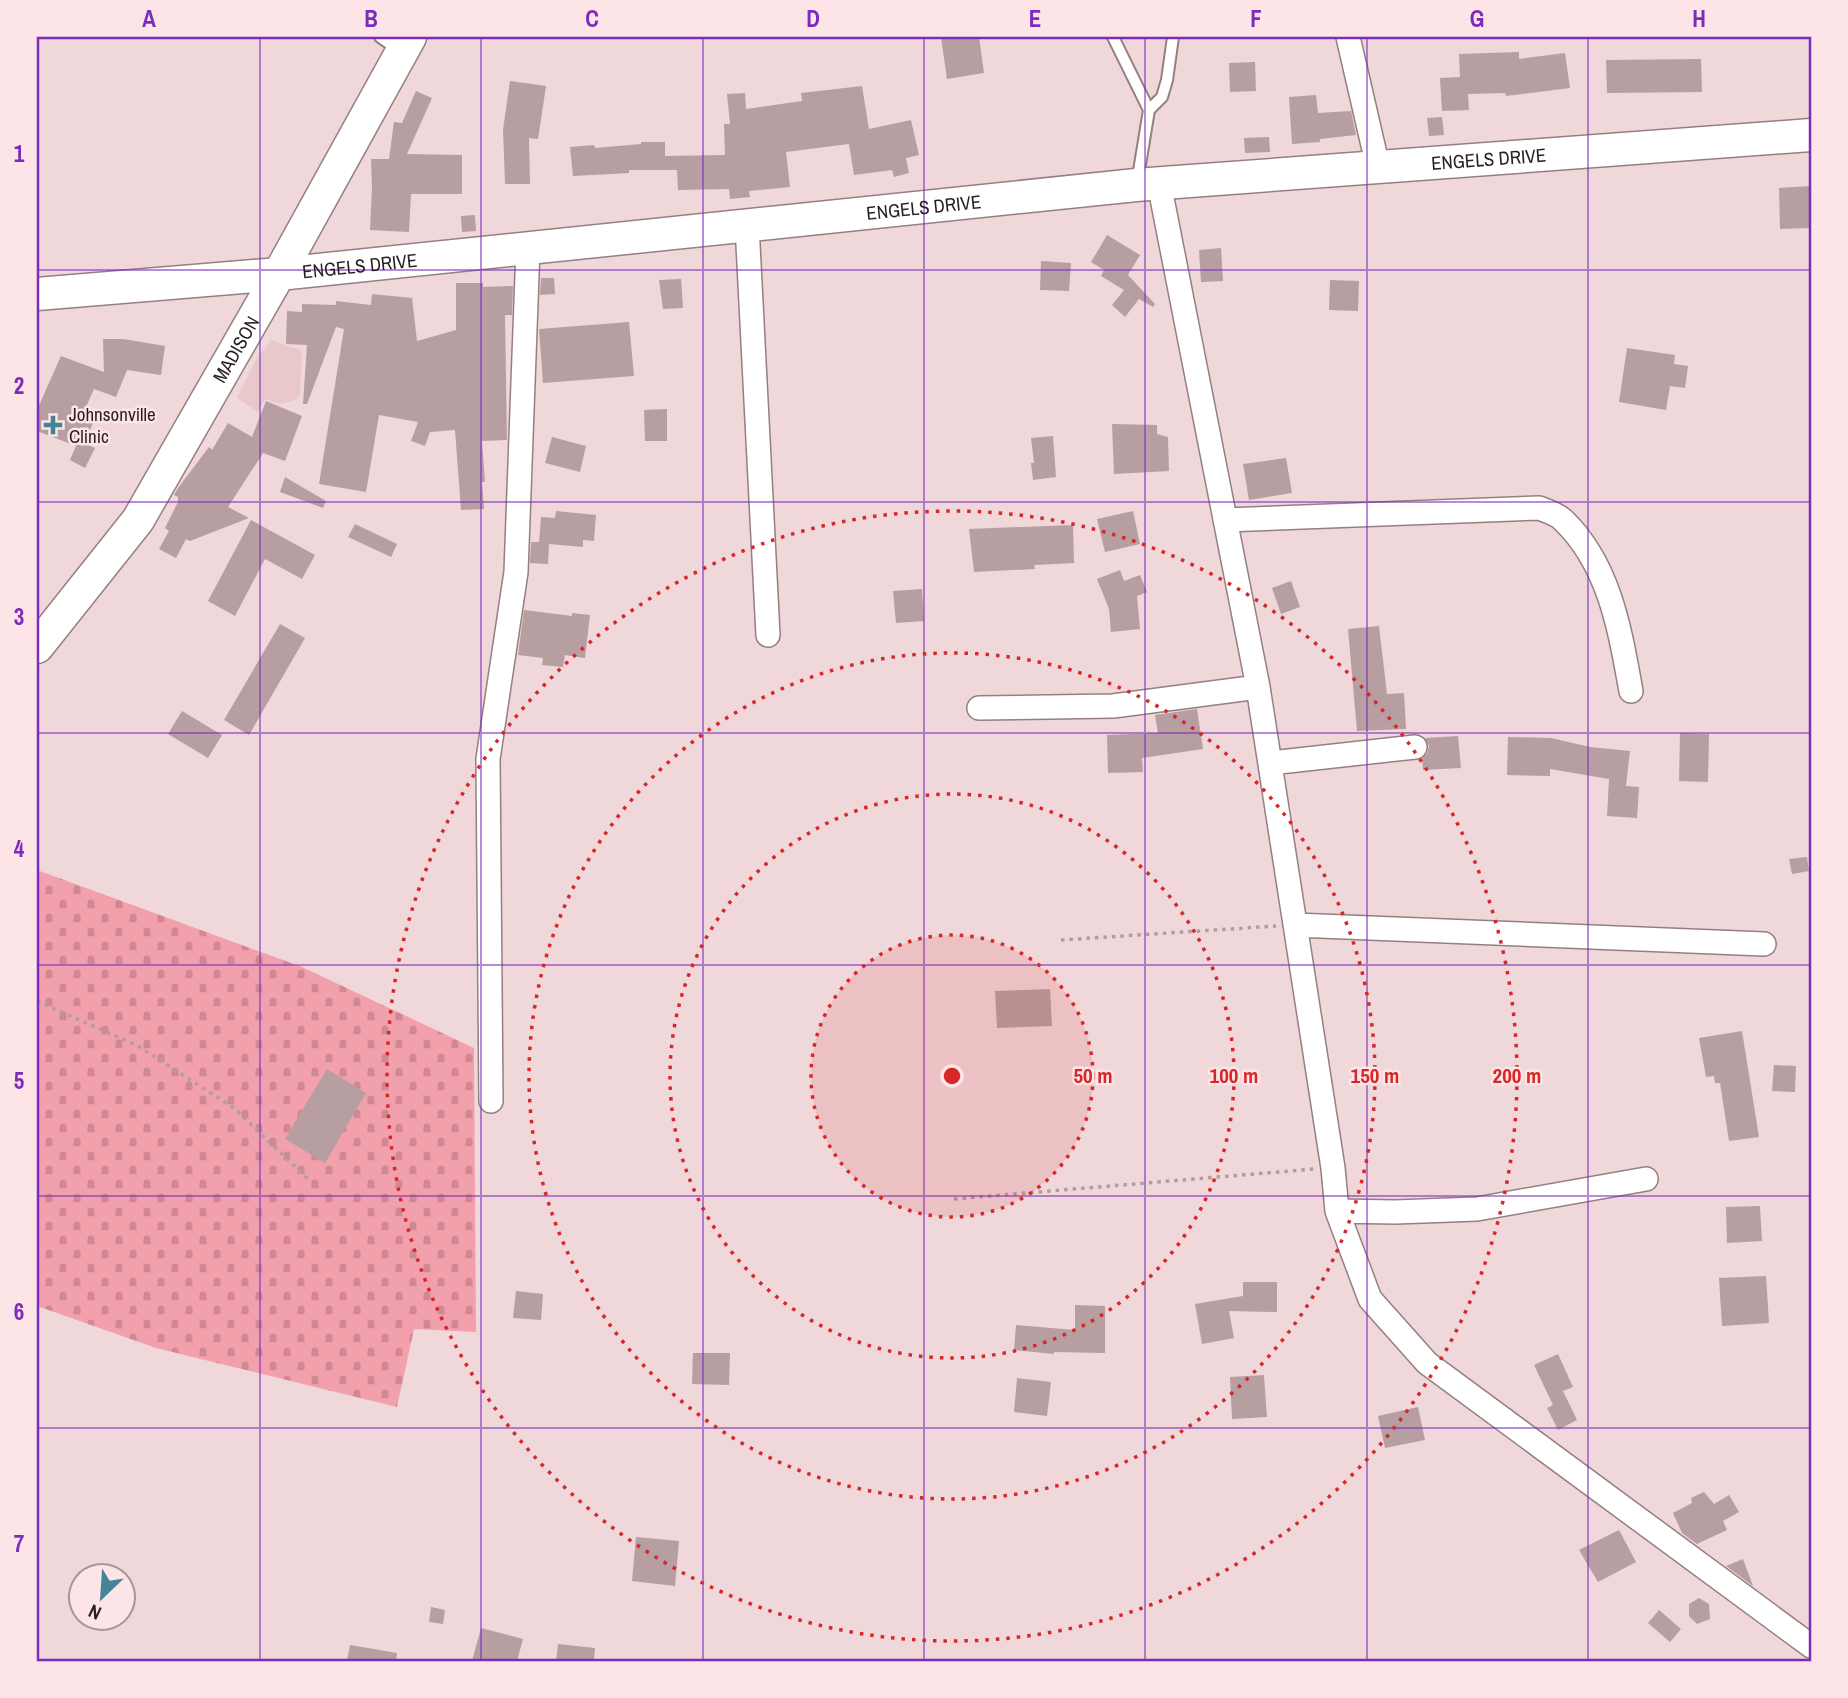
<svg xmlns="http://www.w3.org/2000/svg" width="1848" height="1698" font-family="'Archivo Narrow',sans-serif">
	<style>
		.built { fill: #e9c8cc }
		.cemetery { fill: url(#cemetery-stones) }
		.building { fill: #b69ea1 }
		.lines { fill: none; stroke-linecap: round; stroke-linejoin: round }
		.lane-casing { stroke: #957f81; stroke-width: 14 }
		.street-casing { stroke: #957f81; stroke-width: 26 }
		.secondary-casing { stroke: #957f81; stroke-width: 35 }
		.path { stroke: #b19da0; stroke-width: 3.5; stroke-dasharray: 3.5 5; stroke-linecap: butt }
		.lane { stroke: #fff; stroke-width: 10 }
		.street { stroke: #fff; stroke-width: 23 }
		.secondary { stroke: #fff; stroke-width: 32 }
		.grid { fill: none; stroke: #7b2cbf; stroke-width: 2; stroke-opacity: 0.55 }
		.ring { fill: none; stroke: #d62828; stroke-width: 3.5; stroke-dasharray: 3.5 7 }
		.poi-dot { fill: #438497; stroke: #fde4e7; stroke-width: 2.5 }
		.labels { text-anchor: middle; stroke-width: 5; stroke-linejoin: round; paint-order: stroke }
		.street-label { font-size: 19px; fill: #271f20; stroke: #fde4e7 }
		.poi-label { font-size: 19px; fill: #271f20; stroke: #fde4e7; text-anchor: start }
		.centre { fill: #d62828; stroke: #fde4e7; stroke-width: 3.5 }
		.ring-label { font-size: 21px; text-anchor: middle; font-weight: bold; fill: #d62828; stroke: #fde4e7; stroke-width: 5; stroke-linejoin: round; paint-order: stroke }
		.neatline { fill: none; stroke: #7b2cbf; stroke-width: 2.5 }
		.grid-label { font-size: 23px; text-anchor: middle; font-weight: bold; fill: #7b2cbf }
	</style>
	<defs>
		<pattern id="cemetery-stones" width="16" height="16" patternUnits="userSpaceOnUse" patternTransform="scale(1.75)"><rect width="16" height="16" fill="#f2a0ac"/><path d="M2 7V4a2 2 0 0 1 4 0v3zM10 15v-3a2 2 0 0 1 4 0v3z" fill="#d08994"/></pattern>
	</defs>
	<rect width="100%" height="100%" fill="#f0d7da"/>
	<path class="built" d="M271,340L302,351L300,393L296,400L281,404L265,399L258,412L237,398L255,361Z"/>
	<path class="cemetery" d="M37,870L302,967L474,1048L476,1332L414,1329L397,1407L156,1348L37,1306Z"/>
	<path class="building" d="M941,37H979L984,73L947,79Z
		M1519,52V59L1565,53L1570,88L1506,96L1505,93L1468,94L1469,110L1442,111L1440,78L1460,77L1459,54Z
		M1701,59L1702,92L1607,93L1606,60Z
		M1255,62L1256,91L1230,92L1229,63Z
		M510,81L546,86L538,139L529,138L530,184H505L503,130Z
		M862,86L869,129L911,120L919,155L906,158L909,173L894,177L892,170L854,175L849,144L786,152L790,187L749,191L750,197L730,199L729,189L678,190L677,170H629V173L573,176L570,147L594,145L595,148L641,144V142H665V156L725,155L724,124H730L727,94L745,93L746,109L802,101L801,93Z
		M416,91L432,98L407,154L462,155V194H411L409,232L370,230L372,187L371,159H389L394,122L402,123Z
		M1316,95L1318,113L1351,111L1356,135L1320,139V142L1292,144L1289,97Z
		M1442,117L1444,135L1429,136L1427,118Z
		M1269,137L1270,152L1245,153L1244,138Z
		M1811,186V228L1780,229L1779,188Z
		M475,215L476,231L462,232L461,216Z
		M1107,235L1140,255L1128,275L1155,304L1153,307L1139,299L1125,317L1112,305L1124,290L1101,276L1104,270L1091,262Z
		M1221,248L1223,281L1201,282L1199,250Z
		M1041,261L1071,263L1069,291L1040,290Z
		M541,278H554L555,294L540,295Z
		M681,279L683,308L663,309L659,280Z
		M1330,280L1359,281L1358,311L1329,310Z
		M456,283H483V287L513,286L512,315H505L507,440L482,441L485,482H482L484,509L461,510L455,430L430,432L425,446L411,441L418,422L379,415L366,492L319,484L344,329L336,327L307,404H303L307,345L286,344L287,311L302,312V304L336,305V301L371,305L372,294L412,298L417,341L456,330Z
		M629,322L634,376L543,383L539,329Z
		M103,339H123L165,346L161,375L127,370L116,397L94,389L82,416L94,421L84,443L95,448L85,468L70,460L76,446L37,431V410L61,356L104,372Z
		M1627,348L1675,355L1674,364L1688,366L1685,388L1670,386L1666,410L1619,402Z
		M266,401L302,416L285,461L263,453L228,507L249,518L190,541L186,539L176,558L159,549L169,531L165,528L178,502V497L174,495L178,488L209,447L212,450L228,423L252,437Z
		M667,409V441H645L644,410Z
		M1112,424L1157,425V434L1168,437L1169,471L1114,474Z
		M1053,436L1056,477L1033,480L1031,463H1034L1031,438Z
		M552,437L586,446L580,472L545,463Z
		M1286,458L1292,493L1249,500L1243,464Z
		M285,477L326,501L323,508L280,492Z
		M556,511L596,515L594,541L583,540V547L549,544L548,564L530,563L531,542H539L541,517L555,518Z
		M1133,511L1140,544L1105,552L1097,519Z
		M251,520L315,555L302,579L265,559L235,616L208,601Z
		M355,524L397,544L391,557L348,537Z
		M1073,525L1074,563L1034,565L1035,569L974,572L969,529Z
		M1120,570L1124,581L1140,575L1147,592L1137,596L1140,629L1111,632L1109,609L1097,579Z
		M1291,581L1300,607L1281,614L1272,588Z
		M922,589L924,621L896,623L893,591Z
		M524,610L572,616V613L590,615L585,658L565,655L563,667L542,665L543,658L518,655Z
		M280,624L305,638L249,735L224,720Z
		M1379,626L1387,694L1404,693L1406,729L1357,731L1348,629Z
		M1197,709L1203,749L1142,758L1143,772L1108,773L1107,735L1158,733L1155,715Z
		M182,711L222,735L208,758L168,734Z
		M1680,733L1709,734L1708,782L1679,781Z
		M1458,736L1461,768L1423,770L1422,759L1427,753L1429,746L1425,738Z
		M1508,737L1551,738L1590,747L1630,751L1626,786L1639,787L1637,818L1607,816L1609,779L1550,769V776L1507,775Z
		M1807,857L1809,871L1792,874L1789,859Z
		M1050,989L1052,1026L997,1028L995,991Z
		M1742,1031L1759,1137L1729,1141L1720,1083H1715L1714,1076L1706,1077L1699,1038Z
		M1774,1065L1796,1066L1795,1092L1772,1091Z
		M327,1069L366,1093L325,1163L285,1139Z
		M1760,1206L1762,1241L1727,1243L1726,1207Z
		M1766,1276L1769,1323L1722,1326L1719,1278Z
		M1243,1282H1277V1312L1229,1311L1234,1338L1202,1344L1195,1304L1243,1296Z
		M516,1291L543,1294L541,1320L513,1318Z
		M1075,1305L1105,1306V1353L1054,1352V1354L1014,1350L1016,1325L1075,1330Z
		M693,1353H730L729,1385L692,1384Z
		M1558,1354L1573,1387L1563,1391L1577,1420L1558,1430L1547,1408L1553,1405L1534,1365Z
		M1264,1375L1267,1417L1232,1419L1230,1377Z
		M1017,1378L1051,1382L1047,1416L1014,1412Z
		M1418,1407L1425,1440L1385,1448L1378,1416Z
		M1704,1492L1714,1504L1729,1495L1739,1512L1723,1521L1727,1530L1697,1544L1682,1533L1673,1513L1692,1503L1691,1498Z
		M1619,1530L1636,1562L1598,1582L1579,1550Z
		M636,1537L679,1541L675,1586L632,1581Z
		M1743,1559L1753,1586L1726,1566Z
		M1699,1598L1709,1604L1710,1619L1697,1624L1689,1616V1604Z
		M431,1607L445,1610L443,1624L429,1622Z
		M1659,1610L1681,1629L1670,1642L1648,1623Z
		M481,1628L523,1639L517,1661H472Z
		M558,1644L595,1648L594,1661H556Z
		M350,1645L397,1653L396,1661H347Z"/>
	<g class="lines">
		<g class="lane-casing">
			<path id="lane" d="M380,37L400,51
				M1113,37L1149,110L1137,183
				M1149,110L1162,97L1167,80L1173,37"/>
		</g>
		<g class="street-casing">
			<path id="street" d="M1348,37L1378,167
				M1159,183L1258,687L1333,1168L1337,1211L1370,1299L1427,1363L1811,1646
				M747,225L768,635
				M1225,520L1539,508C1547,511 1557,514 1563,520C1610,565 1620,631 1631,691
				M979,708L1113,706L1258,687
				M1270,763L1415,747
				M1295,925L1764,944
				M491,1101L488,759L516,572L528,248
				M1337,1211L1395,1212L1477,1209L1646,1179"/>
		</g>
		<g class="secondary-casing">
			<g id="secondary">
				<path id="s1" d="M37,294L279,274L1136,185L1811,135"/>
				<path id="s2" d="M37,647L138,520L279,274L410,37"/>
			</g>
		</g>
		<path class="path" d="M1061,940L1276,926
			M37,1001L138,1046L234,1108L309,1180
			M954,1199L1314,1169"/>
		<use href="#lane" class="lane"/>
		<use href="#street" class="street"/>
		<use href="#secondary" class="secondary"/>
	</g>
	<path class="grid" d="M260,37V1661M481,37V1661M703,37V1661M924,37V1661M1145,37V1661M1367,37V1661M1588,37V1661M37,270H1811M37,502H1811M37,733H1811M37,965H1811M37,1196H1811M37,1428H1811"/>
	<circle cx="952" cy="1076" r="141" fill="#d62828" fill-opacity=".12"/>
	<g class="ring">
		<circle cx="952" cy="1076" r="141"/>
		<circle cx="952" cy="1076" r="282"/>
		<circle cx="952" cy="1076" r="423"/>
		<circle cx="952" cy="1076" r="565"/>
	</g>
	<path class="poi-dot" d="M49.5 414.5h7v7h7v7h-7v7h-7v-7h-7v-7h7z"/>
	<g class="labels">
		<g class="street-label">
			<text dy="7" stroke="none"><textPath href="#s1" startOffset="1458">ENGELS DRIVE</textPath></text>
			<text dy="7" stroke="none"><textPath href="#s1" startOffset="891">ENGELS DRIVE</textPath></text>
			<text dy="7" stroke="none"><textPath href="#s1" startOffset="324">ENGELS DRIVE</textPath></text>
			<text dy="7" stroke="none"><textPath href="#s2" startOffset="359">MADISON</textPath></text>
		</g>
		<g class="poi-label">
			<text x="69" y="421">Johnsonville<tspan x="69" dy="22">Clinic</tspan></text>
		</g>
	</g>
	<circle cx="952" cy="1076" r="10" class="centre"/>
	<g class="ring-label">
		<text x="1093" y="1083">50 m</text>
		<text x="1234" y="1083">100 m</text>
		<text x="1375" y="1083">150 m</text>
		<text x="1517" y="1083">200 m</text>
	</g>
	<rect width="1848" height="1698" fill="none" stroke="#fde4e7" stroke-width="77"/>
	<g transform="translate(102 1597) rotate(205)"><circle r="33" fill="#fde4e7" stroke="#a79597" stroke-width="2"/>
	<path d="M0-5L12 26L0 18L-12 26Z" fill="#438497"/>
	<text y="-10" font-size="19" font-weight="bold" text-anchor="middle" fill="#271f20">N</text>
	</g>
	<rect x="38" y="38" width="1772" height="1622" class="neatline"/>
	<g class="grid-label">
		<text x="149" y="27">A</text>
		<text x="371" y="27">B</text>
		<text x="592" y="27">C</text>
		<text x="813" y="27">D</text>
		<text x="1035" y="27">E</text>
		<text x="1256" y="27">F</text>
		<text x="1477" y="27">G</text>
		<text x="1699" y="27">H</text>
		<text x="19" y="162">1</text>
		<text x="19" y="394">2</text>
		<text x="19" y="625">3</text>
		<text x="19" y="857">4</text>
		<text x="19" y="1089">5</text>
		<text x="19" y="1320">6</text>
		<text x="19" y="1552">7</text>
	</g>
</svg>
